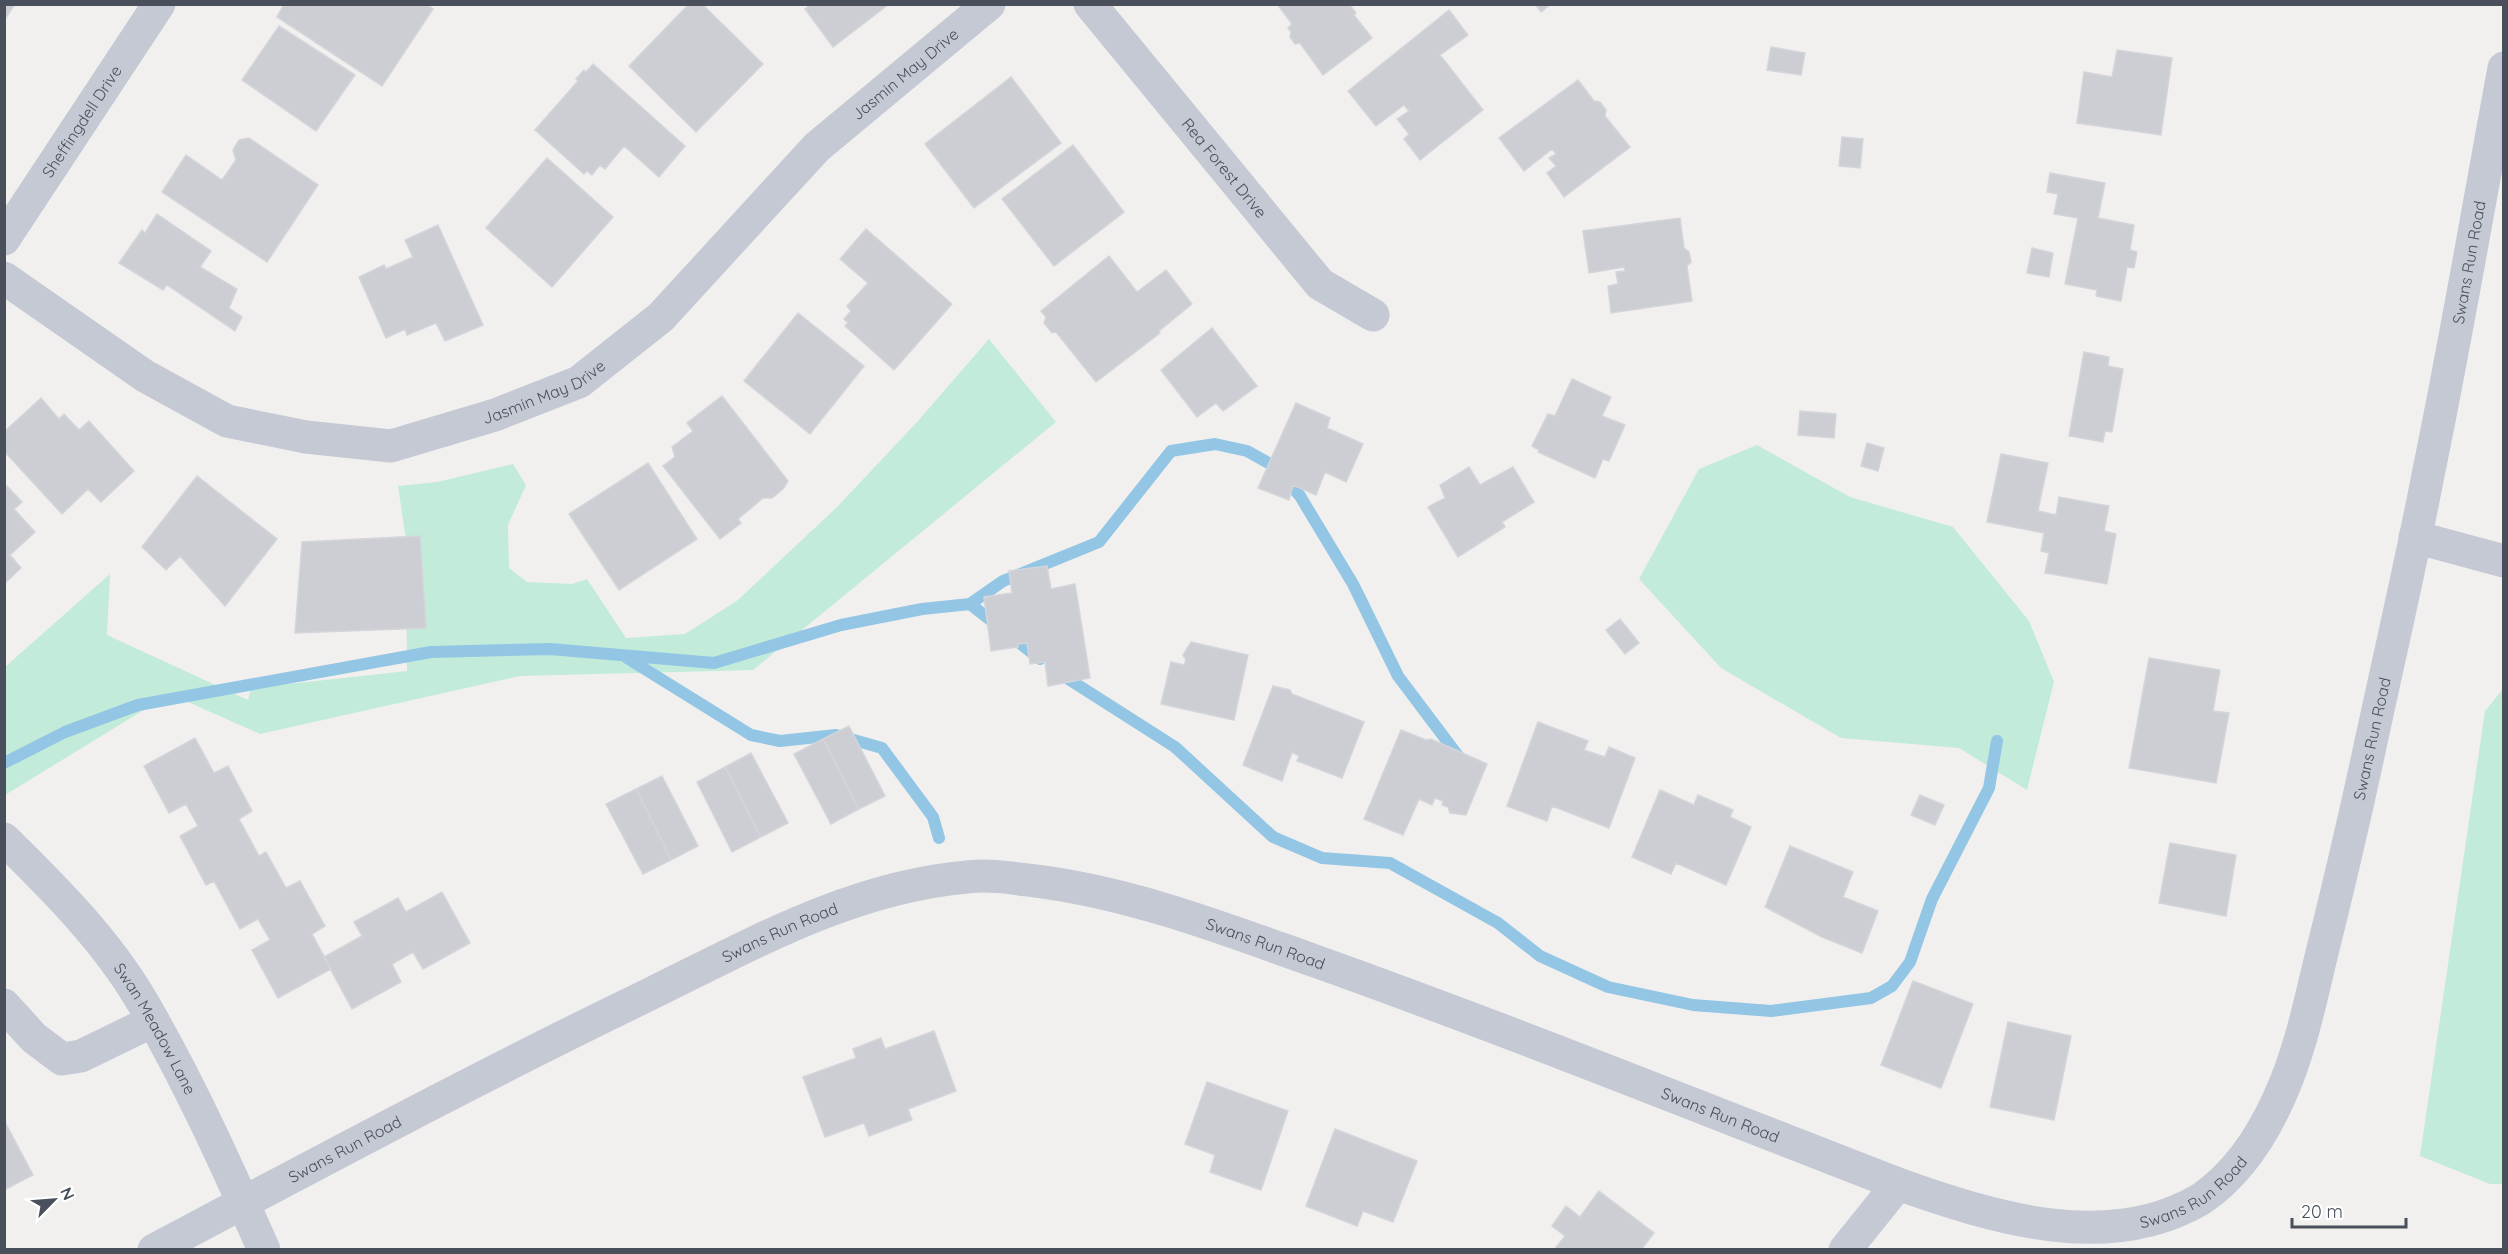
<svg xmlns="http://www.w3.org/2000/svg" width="2508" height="1254" font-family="Quicksand,sans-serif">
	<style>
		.green { fill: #c2ebd9 }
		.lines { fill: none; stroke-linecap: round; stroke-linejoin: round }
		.stream { stroke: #93c6e4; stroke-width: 12 }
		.building { fill: #cdced3; stroke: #d4d5da; stroke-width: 1.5 }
		.minor { stroke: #c4c9d3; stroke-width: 33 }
		.labels { text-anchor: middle; stroke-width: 6; stroke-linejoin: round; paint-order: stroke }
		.street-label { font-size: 16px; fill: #494f5b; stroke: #fff }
	</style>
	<rect width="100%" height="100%" fill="#f2f0ef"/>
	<path class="green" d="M989,339L1056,422L753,670L520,676L260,734L170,694L5,795V667L110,574L107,635L248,700L251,688L407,671L406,540L398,486L437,482L513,464L526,485L508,525L509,568L527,582L572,584L587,579L626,638L685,634L738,600L837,507L918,421Z
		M1757,445L1850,497L1953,527L2029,621L2054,682L2027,790L1959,748L1841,738L1721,668L1639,579L1699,469Z
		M2503,689L2504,1184H2490L2420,1156L2485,711Z"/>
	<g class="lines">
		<path class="stream" d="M970,604L1040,659
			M627,658L751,735L780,741L836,735L882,748L933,817L939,838
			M1059,673L1175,747L1273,837L1322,858L1390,863L1498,923L1540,956L1608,987L1693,1005L1771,1011L1871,998L1892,986L1910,962L1932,899L1989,788L1997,741
			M4,763L65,732L138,705L431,652L550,649L714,663L841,625L922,609L970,604L1003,581L1099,542L1171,451L1215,444L1247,451L1274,466L1300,496L1353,584L1398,676L1459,757"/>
	</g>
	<path class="building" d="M4,4H15L4,21Z
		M284,4H426L433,9L382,86L277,17Z
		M689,4H702L763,64L696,132L629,66Z
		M811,4H889L833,47L805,9Z
		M1277,4H1349L1356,13L1354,15L1372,38L1323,75L1300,43L1295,44L1290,37L1291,32L1288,28L1292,24Z
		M1535,4H1551L1541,12Z
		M1449,10L1468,35L1440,55L1483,110L1420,160L1404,139L1409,134L1397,119L1409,111L1404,105L1376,126L1348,91Z
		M279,26L355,75L316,131L242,80Z
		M1771,47L1805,53L1801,75L1767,70Z
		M2117,50L2172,58L2161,135L2077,123L2084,72L2112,77Z
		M593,64L685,146L659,177L624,146L605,169L600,165L592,175L587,171L584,174L535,130L578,81L576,79L584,70L586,72Z
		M1011,77L1061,143L974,208L925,144Z
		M1578,80L1594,101L1600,102L1606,110L1605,116L1630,147L1564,197L1547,173L1556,166L1549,158L1556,154L1552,149L1524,171L1499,138Z
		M1842,137L1863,139L1860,168L1839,166Z
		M249,138L318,185L267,262L162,192L186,155L222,180L236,160L233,150L239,140Z
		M1073,145L1124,212L1054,266L1002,199Z
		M547,158L613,217L552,287L486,228Z
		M2050,173L2105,183L2098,218L2134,225L2130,250L2137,252L2134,268L2127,267L2121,301L2096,296L2097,290L2065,284L2078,218L2054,214L2058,194L2047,192Z
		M157,214L211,251L200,267L237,289L229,308L242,317L235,331L167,285L163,290L119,263L142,230L145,233Z
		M1680,218L1684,248L1689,252L1691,262L1687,266L1692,301L1611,313L1608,286L1618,284L1616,272L1625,271L1624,267L1589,273L1583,231Z
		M438,225L483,325L445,341L436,323L407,335L405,329L386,338L359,277L384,265L386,269L413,257L405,240Z
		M866,229L952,304L894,370L845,326L848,323L844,319L851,311L847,306L868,283L840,259Z
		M2032,248L2053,253L2049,277L2027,273Z
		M1109,256L1137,292L1166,270L1192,304L1159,331L1160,333L1096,382L1056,332L1052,333L1044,323L1046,317L1041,311Z
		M798,313L864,366L810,434L744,381Z
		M1212,328L1257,386L1223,411L1216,403L1197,417L1161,370Z
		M2084,352L2109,357L2108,366L2123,369L2112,432L2105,431L2103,442L2069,436Z
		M1572,379L1611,397L1602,416L1625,425L1609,461L1603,459L1595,478L1538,452L1539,450L1532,446L1548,414L1555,416Z
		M722,396L788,481L783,489L772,498H763L738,519L741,523L720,539L663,466L675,457L672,447L693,431L687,423Z
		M41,398L59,419L64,414L79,430L89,421L134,471L101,502L88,489L62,514L4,451V432Z
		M1296,403L1330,418L1327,428L1363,444L1346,482L1325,472L1316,495L1293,485L1289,500L1258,488Z
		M1800,411L1836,414L1834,438L1798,435Z
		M1867,443L1884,448L1878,471L1861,466Z
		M2001,454L2048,463L2038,511L2056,515L2059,497L2109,506L2104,531L2116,534L2107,584L2045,573L2049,553L2041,551L2044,533L1987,522Z
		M648,463L697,539L619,590L569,514Z
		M1469,467L1480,485L1513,467L1534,502L1502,522L1505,527L1458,557L1428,507L1445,498L1440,485Z
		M197,476L277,539L225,606L180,556L166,570L142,547Z
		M7,486L22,502L14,509L35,532L10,555L21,568L4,584V488Z
		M420,536L426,628L295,633L302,542Z
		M1047,566L1051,589L1075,584L1090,678L1048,686L1045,662L1030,664L1027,643L1018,644V647L991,651L984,597L1012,593L1009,571Z
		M1620,619L1639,643L1625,654L1606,630Z
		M1191,642L1248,655L1234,720L1161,704L1171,662L1184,665L1186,660L1183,655Z
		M2149,658L2220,670L2213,711L2229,713L2216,783L2129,768Z
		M1273,686L1290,690L1292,694L1364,722L1342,778L1297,761L1299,756L1292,752L1282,781L1243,765Z
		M1538,722L1588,741L1584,750L1605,757L1609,747L1635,758L1609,828L1552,806L1547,821L1507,806Z
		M849,726L885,796L859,809L823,739Z
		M1401,730L1426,740L1431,739L1487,764L1466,815L1450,813L1448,807L1442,805L1443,801L1435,798L1432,805L1419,799L1403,835L1364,819Z
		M195,738L214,773L228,766L252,811L239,819L259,856L266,852L286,888L300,881L325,926L312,934L331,969L278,998L252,950L270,940L258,919L240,929L214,881L206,885L180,836L198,826L186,804L169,813L144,766Z
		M823,739L859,809L831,824L794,754Z
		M751,753L788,823L761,837L725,767Z
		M725,767L761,837L732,852L697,782Z
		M662,776L698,846L671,860L636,789Z
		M636,789L671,860L643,874L606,804Z
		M1660,790L1694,805L1698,795L1733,810L1730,817L1751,827L1726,885L1676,863L1671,874L1632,857Z
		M1920,795L1944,805L1935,825L1911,815Z
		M2170,843L2236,855L2226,916L2159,903Z
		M1790,846L1853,872L1843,897L1878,911L1862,953L1822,937L1765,907Z
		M442,892L470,943L423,969L413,952L392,964L401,982L352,1009L324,957L362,936L354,922L398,898L406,912Z
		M1913,981L1973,1004L1941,1088L1881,1065Z
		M2008,1022L2071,1036L2054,1120L1990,1107Z
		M934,1031L956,1091L908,1109L912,1120L869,1136L864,1123L825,1137L803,1077L856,1058L853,1049L881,1038L885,1049Z
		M1207,1082L1288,1111L1261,1190L1210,1172L1215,1155L1185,1144Z
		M5,1122L33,1175L4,1190V1123Z
		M1335,1129L1417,1161L1393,1222L1363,1211L1357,1226L1306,1206Z
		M1599,1191L1654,1233L1641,1250H1554L1565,1236L1552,1226L1566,1206L1580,1217Z"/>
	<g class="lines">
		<g class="minor">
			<path id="s1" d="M1090,4L1320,284L1373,315"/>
			<path id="s2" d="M4,239L159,4"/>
			<path id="s3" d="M4,278L145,376L227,421L306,437L391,446L495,415L579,382L661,317L817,147L989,4"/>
			<path d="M2415,537L2504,561"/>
			<path id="s4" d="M4,839C55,889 107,941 143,1003C189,1082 227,1166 264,1250"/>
			<path d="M4,1005L34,1038L62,1059L81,1056L153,1021"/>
			<path id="s5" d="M154,1250C318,1163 482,1075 650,994C752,944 852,887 967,877C992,874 1018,879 1043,882C1137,895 1225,929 1315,961C1511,1031 1704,1109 1898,1184C1994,1218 2108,1254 2201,1199C2236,1175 2262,1136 2279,1098C2299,1055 2309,1007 2320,961C2337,893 2353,825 2368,756C2388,662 2410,569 2428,475C2456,340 2479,203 2504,68"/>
			<path d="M1845,1250L1898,1184"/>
		</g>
	</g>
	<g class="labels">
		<g class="street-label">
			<text dy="6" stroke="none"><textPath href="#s3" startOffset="1080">Jasmin May Drive</textPath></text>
			<text dy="6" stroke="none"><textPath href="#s2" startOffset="141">Sheffingdell Drive</textPath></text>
			<text dy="6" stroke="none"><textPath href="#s1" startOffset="212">Rea Forest Drive</textPath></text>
			<text dy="6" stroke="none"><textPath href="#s5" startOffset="3183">Swans Run Road</textPath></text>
			<text dy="6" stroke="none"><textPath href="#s3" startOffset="594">Jasmin May Drive</textPath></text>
			<text dy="6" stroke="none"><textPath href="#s5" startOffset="2697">Swans Run Road</textPath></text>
			<text dy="6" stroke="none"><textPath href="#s5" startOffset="702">Swans Run Road</textPath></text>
			<text dy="6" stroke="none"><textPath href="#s5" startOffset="1206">Swans Run Road</textPath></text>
			<text dy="6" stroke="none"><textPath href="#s4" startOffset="244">Swan Meadow Lane</textPath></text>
			<text dy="6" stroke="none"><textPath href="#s5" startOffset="1692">Swans Run Road</textPath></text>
			<text dy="6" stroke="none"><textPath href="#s5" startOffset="216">Swans Run Road</textPath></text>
			<text dy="6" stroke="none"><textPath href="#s5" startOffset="2193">Swans Run Road</textPath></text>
		</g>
	</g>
	<rect width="2508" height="1254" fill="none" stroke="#494f5b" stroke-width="12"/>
	<g transform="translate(54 1200) rotate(65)" stroke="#ffffff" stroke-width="4.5" paint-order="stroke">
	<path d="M0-4.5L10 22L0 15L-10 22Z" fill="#494f5b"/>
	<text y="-9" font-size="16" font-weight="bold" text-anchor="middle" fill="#494f5b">N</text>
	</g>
	<path d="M2292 1218v9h114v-9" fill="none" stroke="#494f5b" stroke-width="3"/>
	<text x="2301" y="1218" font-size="18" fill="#494f5b" stroke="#ffffff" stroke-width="4.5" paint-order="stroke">20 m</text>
</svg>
